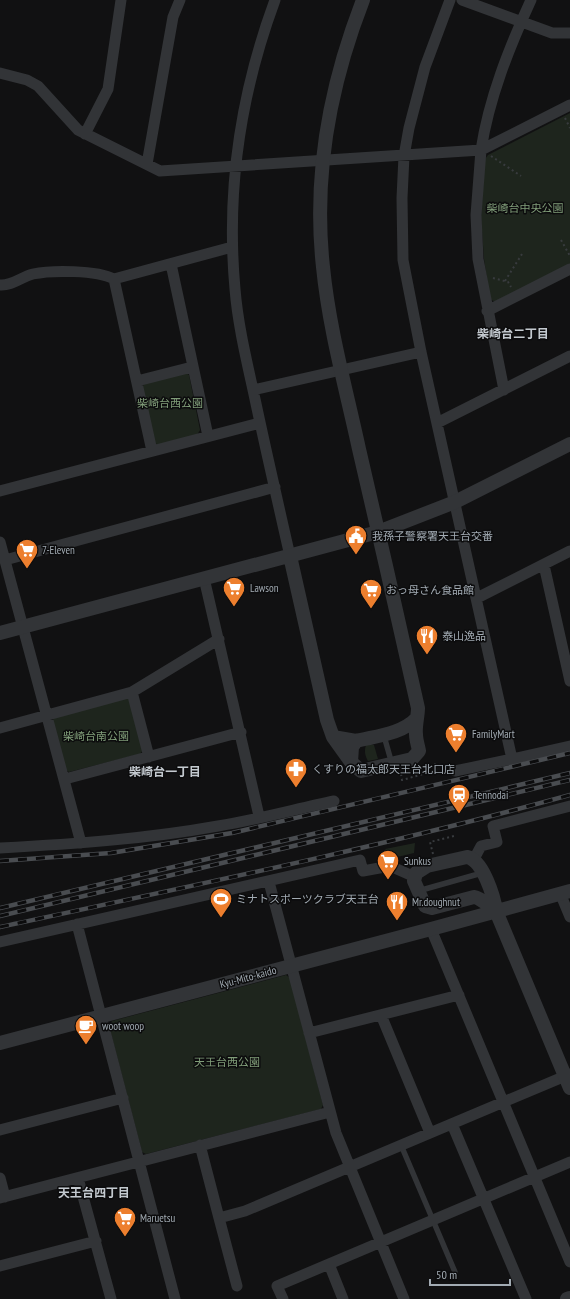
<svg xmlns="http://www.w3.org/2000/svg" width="570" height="1299" font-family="'PT Sans Narrow','Noto Sans JP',sans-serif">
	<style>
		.green { fill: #1e251d }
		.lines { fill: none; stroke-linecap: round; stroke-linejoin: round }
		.path { stroke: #383b3e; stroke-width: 2; stroke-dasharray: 2 3; stroke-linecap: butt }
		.service { stroke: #323437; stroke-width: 5.5 }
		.minor { stroke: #323437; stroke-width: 11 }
		.tertiary { stroke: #323437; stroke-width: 14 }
		.rail-casing { stroke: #494c50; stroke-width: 4.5 }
		.rail { stroke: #0c0c0d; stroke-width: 3; stroke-dasharray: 9; stroke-linecap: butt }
		.labels { text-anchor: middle; stroke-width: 3; stroke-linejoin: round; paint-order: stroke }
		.park-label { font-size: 11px; fill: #809d79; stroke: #0c0c0d }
		.poi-label { font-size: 11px; fill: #a2abb3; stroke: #0c0c0d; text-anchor: start }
		.street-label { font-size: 11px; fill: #a2abb3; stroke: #0c0c0d }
		.neighbourhood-label { font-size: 12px; font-weight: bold; fill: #c3c9cf; stroke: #0c0c0d }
	</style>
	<rect width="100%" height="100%" fill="#111112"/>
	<path class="green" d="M570,113V264L495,302L490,299L484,259L481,217L485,159L488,155Z
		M184,372L189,375L200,430L197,435L158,445L154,442L142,388L145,382Z
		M126,698L130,700L143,750L140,754L69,772L66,770L52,721L55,717Z
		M371,744L374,745L378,759L368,761C365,756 364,751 366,745Z
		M415,843L414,853L393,858L385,849Z
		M286,975L290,978L323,1105L321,1109L146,1154L142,1152L109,1026L112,1021Z"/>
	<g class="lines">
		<path class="path" d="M565,118L570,128
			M491,156L521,176
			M561,240L570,256
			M493,278L508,282L511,287
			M505,281L522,254
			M434,764L447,766
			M401,774L402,780L438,770
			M433,854L430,842L454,836"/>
		<path class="service" d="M384,736L392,764
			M418,891L482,873
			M401,1145L455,1272"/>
		<path class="minor" d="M275,0C241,92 226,190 235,289C238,326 247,362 255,399C266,451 278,503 290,556
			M450,0L425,67L409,128L404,156L402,198L403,260L421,352L512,759L455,771
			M462,0L552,33H570
			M531,0C509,48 489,98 481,150L570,105
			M0,73L27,80L38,86L78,130L160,171L481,150L476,215L478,259L504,390
			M85,134L108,89L121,0
			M147,164L173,17L180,0
			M171,264L208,436
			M114,279L152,451
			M0,285C12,286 21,277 33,274C51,270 97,270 114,279L232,247
			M487,311L570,269
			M137,381L192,367
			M253,390L421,352
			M437,423L570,356
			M0,491L260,423
			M0,542L81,843
			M5,560L275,487
			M544,565L570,681
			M204,578L259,816
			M477,598L570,551
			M132,692L149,757
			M0,728L132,692L219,639
			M512,759L570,746
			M65,779L241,732
			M0,848C73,844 146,839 218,826C256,820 296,809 334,801
			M474,859L481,846L497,842L493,826L570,806
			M269,882L336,1133L404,1299
			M560,893L570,917
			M77,924L175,1299
			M431,929L570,1262
			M0,942L360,860L363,871L390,866L415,877
			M381,1015L430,1133
			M309,1033L459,995
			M452,1124L526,1299
			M0,1130L123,1098
			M200,1145L219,1218L245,1211L570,1074
			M0,1178L5,1197
			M78,1178L111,1299
			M0,1198L330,1112
			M219,1218L237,1286
			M329,1264L343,1299
			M0,1266L96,1241
			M283,1299L277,1286L570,1162"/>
		<path class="tertiary" d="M363,0C330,85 313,176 323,267C329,328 346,389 359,449C379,535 399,622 418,708C418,716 415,726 416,734C416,740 418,745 419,751L412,759L361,771L351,762L352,747L356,741C376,736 402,734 417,718
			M290,556L327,720L333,737
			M0,633L378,532L455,502L570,444
			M351,762L333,737L356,741
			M496,911C489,907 482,898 474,897L432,908L425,906L414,881L416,873L427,866L467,857C483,860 494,897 496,911L570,1088
			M0,1043L431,929L570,891
			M567,1299L570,1298"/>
		<g class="rail-casing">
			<path id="rail" d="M0,861L111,853L232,833L570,753
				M0,908L570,773
				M0,916L570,780
				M0,927C191,886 382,847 570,795"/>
		</g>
		<use href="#rail" class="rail"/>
	</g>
	<defs>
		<g id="civic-pin" transform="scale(1.15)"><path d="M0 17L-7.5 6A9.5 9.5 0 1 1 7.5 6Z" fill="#ed7f2e" stroke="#0c0c0d"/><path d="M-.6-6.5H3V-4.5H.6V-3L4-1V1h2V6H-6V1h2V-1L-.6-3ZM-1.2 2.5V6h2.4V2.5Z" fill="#fff"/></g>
		<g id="supermarket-pin" transform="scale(1.15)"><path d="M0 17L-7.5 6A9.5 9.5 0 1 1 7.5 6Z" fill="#ed7f2e" stroke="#0c0c0d"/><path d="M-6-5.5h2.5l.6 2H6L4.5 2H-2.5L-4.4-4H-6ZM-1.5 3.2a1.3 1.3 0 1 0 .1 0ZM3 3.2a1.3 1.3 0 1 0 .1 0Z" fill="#fff"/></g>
		<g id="restaurant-pin" transform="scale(1.15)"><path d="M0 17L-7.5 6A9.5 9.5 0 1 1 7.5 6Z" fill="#ed7f2e" stroke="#0c0c0d"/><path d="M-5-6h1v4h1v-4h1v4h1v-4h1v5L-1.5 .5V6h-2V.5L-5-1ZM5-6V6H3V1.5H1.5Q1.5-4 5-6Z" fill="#fff"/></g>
		<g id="pharmacy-pin" transform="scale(1.15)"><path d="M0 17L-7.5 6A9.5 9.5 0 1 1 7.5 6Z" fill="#ed7f2e" stroke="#0c0c0d"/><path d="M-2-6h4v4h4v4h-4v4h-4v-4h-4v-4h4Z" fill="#fff"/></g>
		<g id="station-pin" transform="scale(1.15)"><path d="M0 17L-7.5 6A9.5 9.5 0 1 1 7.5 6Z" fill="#ed7f2e" stroke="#0c0c0d"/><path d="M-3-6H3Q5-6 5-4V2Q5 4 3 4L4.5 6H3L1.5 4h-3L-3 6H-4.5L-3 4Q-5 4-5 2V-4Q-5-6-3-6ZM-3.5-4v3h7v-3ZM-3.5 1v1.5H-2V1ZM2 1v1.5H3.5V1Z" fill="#fff"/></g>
		<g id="stadium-pin" transform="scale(1.15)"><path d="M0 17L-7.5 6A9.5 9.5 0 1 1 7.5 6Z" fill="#ed7f2e" stroke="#0c0c0d"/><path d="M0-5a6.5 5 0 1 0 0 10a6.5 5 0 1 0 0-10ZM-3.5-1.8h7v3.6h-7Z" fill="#fff"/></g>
		<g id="cafe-pin" transform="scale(1.15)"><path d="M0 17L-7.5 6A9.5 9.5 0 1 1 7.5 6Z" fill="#ed7f2e" stroke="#0c0c0d"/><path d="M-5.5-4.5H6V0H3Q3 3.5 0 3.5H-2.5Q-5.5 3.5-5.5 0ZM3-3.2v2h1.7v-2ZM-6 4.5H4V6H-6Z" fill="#fff"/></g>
	</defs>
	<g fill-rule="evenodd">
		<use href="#civic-pin" x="356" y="536"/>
		<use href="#supermarket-pin" x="27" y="550"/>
		<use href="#supermarket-pin" x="234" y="588"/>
		<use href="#supermarket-pin" x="371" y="590"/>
		<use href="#restaurant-pin" x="427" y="636"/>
		<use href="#supermarket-pin" x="456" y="734"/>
		<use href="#pharmacy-pin" x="296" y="769"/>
		<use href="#station-pin" x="459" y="795"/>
		<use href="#supermarket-pin" x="388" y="861"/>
		<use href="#stadium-pin" x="221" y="899"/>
		<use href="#restaurant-pin" x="397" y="902"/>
		<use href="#cafe-pin" x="86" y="1026"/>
		<use href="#supermarket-pin" x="125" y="1218"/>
	</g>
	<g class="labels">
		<g class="park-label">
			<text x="525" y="212">柴崎台中央公園</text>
			<text x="170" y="407">柴崎台西公園</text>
			<text x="96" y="740">柴崎台南公園</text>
			<text x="227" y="1066">天王台西公園</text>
		</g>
		<g class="poi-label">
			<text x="372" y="540">我孫子警察署天王台交番</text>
			<text x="42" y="554">7-Eleven</text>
			<text x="250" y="592">Lawson</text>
			<text x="386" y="594">おっ母さん食品館</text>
			<text x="442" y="640">泰山逸品</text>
			<text x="472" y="738">FamilyMart</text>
			<text x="312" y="773">くすりの福太郎天王台北口店</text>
			<text x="474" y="799">Tennodai</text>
			<text x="404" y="865">Sunkus</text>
			<text x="236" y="903">ミナトスポーツクラブ天王台</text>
			<text x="412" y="906">Mr.doughnut</text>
			<text x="102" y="1030">woot woop</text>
			<text x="140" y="1222">Maruetsu</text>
		</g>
		<g class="street-label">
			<text transform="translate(248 977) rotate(-15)" y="4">Kyu-Mito-kaido</text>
		</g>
		<g class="neighbourhood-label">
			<text x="513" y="338">柴崎台二丁目</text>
			<text x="165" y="776">柴崎台一丁目</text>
			<text x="94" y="1197">天王台四丁目</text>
		</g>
	</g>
	<path d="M430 1279v6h80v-6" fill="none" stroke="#a2abb3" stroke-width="2"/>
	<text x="436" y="1279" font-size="12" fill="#a2abb3" stroke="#0c0c0d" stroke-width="3" paint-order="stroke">50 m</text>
</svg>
